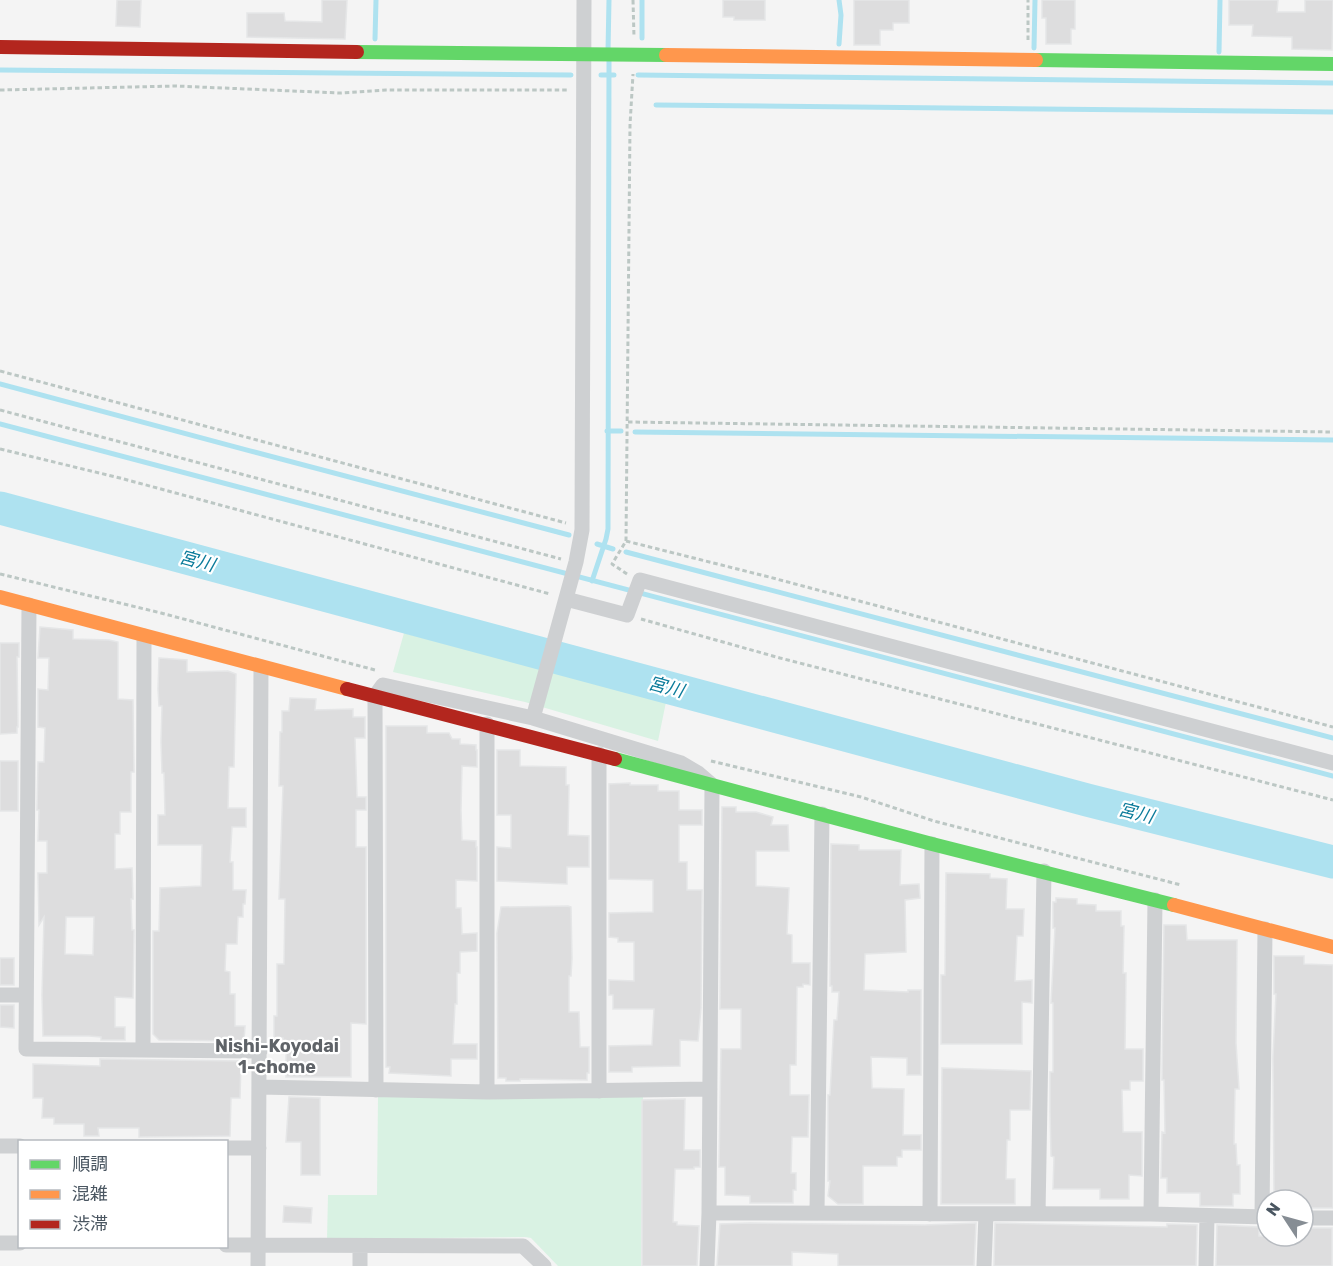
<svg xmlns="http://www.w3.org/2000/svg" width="1333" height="1266" font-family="Rubik,'Noto Sans JP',sans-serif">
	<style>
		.green { fill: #d9f2e3 }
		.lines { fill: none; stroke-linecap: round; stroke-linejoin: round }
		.stream { stroke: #aee2f0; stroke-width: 5 }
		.river { stroke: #aee2f0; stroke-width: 33 }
		.building { fill: #ddddde; stroke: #e5e6e7; stroke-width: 1.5; fill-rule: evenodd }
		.path { stroke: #bcc7c4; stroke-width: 3; stroke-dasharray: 4.5 3; stroke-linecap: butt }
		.street { stroke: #ced0d2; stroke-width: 15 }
		.fast { stroke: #63d668; stroke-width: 14 }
		.slow { stroke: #ff974d; stroke-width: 14 }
		.jam { stroke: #b3261e; stroke-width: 14 }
		.labels { text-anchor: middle; stroke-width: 4.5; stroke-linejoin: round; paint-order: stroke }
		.water-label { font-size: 18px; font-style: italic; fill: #0c7c9b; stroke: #fff }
		.neighbourhood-label { font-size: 18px; font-weight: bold; fill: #5f6368; stroke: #fff }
	</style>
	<rect width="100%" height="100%" fill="#f4f4f4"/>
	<path class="green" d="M404,633L666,702L658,741L525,702L393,672Z
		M378,1096H643L641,1266H558L531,1238L525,1237L327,1239L328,1195H377Z"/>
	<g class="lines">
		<path class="stream" d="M839,0L841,15L839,44
			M642,38V0
			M375,39L376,0
			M1034,48L1035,0
			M608,51L609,0
			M1219,52L1220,0
			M0,70L571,75
			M601,75H614
			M638,75L1333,83
			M656,105L1333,112
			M0,384C189,436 380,484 569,535
			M0,424L1333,776
			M607,431H621
			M635,432L1333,440
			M597,544L613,549
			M626,552L1333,738
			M592,581L606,539L608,529L609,60"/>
		<path class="river" d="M0,508L1087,800L1333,862"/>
	</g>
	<path class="building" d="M117,0H141L140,27L116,26Z
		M322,0H347L345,39L247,37V13H284L285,21L322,22Z
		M723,0H765V20H734V17H723Z
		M854,0H909V23H893V30H880V45H854Z
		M1042,0H1075V29H1071V44H1046V18H1042Z
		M1229,0H1278L1277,12H1305V0H1333L1332,50L1292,49V37L1252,36L1253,25H1229Z
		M40,627L73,630V639L109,640L118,642V699L133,700L134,772H131V812H120V834H115V869L132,868L133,899H131L132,930H134L133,998L115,997V1027H125V1040H101V1037L89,1036H43L42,995L44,917L39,925L38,873H47V841H38L39,810H37L38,762H44L45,728L38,727V689L48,690L49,658H38ZM66,917H94L93,955L65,954Z
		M0,643H19V657H17L18,727H17V733L0,734Z
		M159,658L187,660V672L228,671L236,674L234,767H229L228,808H246V827H232L230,862H233V890H246L245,904H243V917H238L237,944H226L225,971L230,972V994H235V1026H245L244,1041L159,1040L153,1034V931H159L160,888L201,886L202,845H158V815H165L164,773H162L161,742L162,706H159L158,689Z
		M290,698L316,699L315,710L353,709V717H365V738H355L357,797H366V810H356V847H366V1024L351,1023V1077H286V1041H283V1038H274V1016H277V964H284L285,899H279L283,786H279L280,732H282V711H289Z
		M386,726H427V733H449L452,739H460V744L476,745V750H477V767L462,766L461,810L462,840L476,841V847H477V881L456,880V908H461L462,934L477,933V951L460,952V973H457V1004H455L453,1044H477V1059H451V1076L389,1073L390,1067H386Z
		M497,750H520V766L566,767V785H569L568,835L589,836V867H567V884L497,881V847L511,848V815H497Z
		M0,761H18V811H0Z
		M630,783V785H658V791H679V810H702V825H679V862H687V890H702L701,1008L698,1041L680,1040V1066L632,1067V1072H609V1046L652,1045L654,1009H613V995H609V980L634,981V942H618V938L609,937V913L653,912V880L609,879V784Z
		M722,807H736V812H756L773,817L771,825H788L789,851H756V886L789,888L787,934L792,935V963H810V985L803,984V987H797L796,1065H790V1095H809L808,1137H792L791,1173H796V1190H793V1203H750V1196L725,1195V1167H719L721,1049H741V1009H720Z
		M831,844L859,845V850H901L900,885L919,884L920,898L905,900L906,952L865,954L864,990L908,992V990H921V1075H907V1058L871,1057L872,1088L904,1089L903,1135H921V1150H902V1157H897V1166H863V1204H838L828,1196L830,1181H828V1095H830L834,1020H837L839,992H832V986H830Z
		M946,873L990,874V878L1007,879L1006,909H1024L1023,936H1017L1015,981L1032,980V1003L1022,1002V1044H941V975H945Z
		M1056,898L1077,899V904L1096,905V911H1121V926H1124L1123,973H1126L1125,1049H1143V1081H1130V1090H1122L1123,1132H1142V1176L1129,1175V1199H1100V1189H1053L1054,1157L1051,1156L1050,1111V1072H1053V1003H1051L1055,928H1053V902H1056Z
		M568,906L571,907L572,958L571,976H569V1012H579L580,1047H589V1073H587V1080L520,1079V1081H506V1078H498L497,933L501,907Z
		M1164,925H1186L1187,940H1237L1236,1043L1239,1089H1235L1234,1144H1236L1237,1165H1240V1194H1233V1206H1200V1193H1167V1178H1161L1162,1132L1165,1133L1164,1080H1162Z
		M1274,956H1304V964L1333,965V1208H1303V1200H1284L1285,1192L1274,1191L1273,1057L1276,994H1274Z
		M0,958H14V985H0Z
		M0,1005H14V1028L0,1027Z
		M100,1059L241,1061L240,1098H231L230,1136L139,1137V1128H98L99,1136H84V1124H54V1118H42L43,1098H33V1064L100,1066Z
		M942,1068L1031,1071L1030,1110H1010V1140H1007L1006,1179H1015V1204H941Z
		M289,1097L320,1098V1175H301V1142H286Z
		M685,1099L684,1150H700V1167H694V1169H675L673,1222H677V1225L699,1226L697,1266H642V1100Z
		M284,1206L312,1208L311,1223L283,1222Z
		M750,1223L925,1225L976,1223L974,1266H838V1254L792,1252V1266H717L720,1224Z
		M995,1223L1167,1227V1224L1197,1225L1196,1266H994Z
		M1217,1225L1259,1227V1236H1303V1228H1332V1266H1216Z"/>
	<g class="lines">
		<path class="path" d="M633,0L634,37
			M1028,40V0
			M0,90L176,86L340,93L386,90H568
			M0,371L566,523
			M0,410L561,559
			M628,422L1333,432
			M0,449L120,478L550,594
			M626,541L769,577L1333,727
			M0,574L161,613L375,670
			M627,574L612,564L626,541L630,125L633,74
			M641,619L780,658L1333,800
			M711,761L861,797L934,821L1181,885"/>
		<path class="street" d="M566,599L627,615L640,580L1333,763
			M29,605L26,1049L260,1051
			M533,718L576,562L582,530L584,0
			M0,995H26
			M143,1050L144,636
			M260,1087L487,1092L710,1089
			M376,1090L375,696L383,685L533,718L681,763L698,773L712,785L709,1213L707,1266
			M599,1091V754
			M487,1092V724
			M0,1146H20
			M226,1148H259
			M709,1213L1151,1214L1267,1217
			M817,1213L822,814
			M930,1214L932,844
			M1038,1214L1044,871
			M1151,1214L1155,900
			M1262,1217L1265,929
			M1303,1218H1333
			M0,1243H20
			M226,1245L523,1246L544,1266
			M360,1246V1266
			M258,1266L261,667
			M984,1266L986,1214
			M1206,1266L1207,1216"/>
		<path class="fast" d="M357,52L666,55
			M1036,60L1333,64
			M615,759L932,844L1174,905"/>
		<path class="slow" d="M666,55L1036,60
			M0,597L347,689
			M1174,905L1333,947"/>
		<path class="jam" d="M0,47L357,52
			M347,689L615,759"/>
	</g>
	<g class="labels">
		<g class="water-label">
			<text transform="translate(197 561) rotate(15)" y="6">宮川</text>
			<text transform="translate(666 687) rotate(15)" y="6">宮川</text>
			<text transform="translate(1136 813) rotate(14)" y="6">宮川</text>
		</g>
		<g class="neighbourhood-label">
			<text x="277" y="1052">Nishi-Koyodai<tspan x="277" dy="21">1-chome</tspan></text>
		</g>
	</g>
	<rect x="18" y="1140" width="210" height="108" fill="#ffffff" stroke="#b7bbc0" stroke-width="1.5"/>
	<rect x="30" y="1160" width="30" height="9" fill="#63d668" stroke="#b7bbc0" stroke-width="1.5"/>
	<text x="72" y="1170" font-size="18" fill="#4a5661">順調</text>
	<rect x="30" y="1190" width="30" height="9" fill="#ff974d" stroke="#b7bbc0" stroke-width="1.5"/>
	<text x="72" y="1200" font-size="18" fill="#4a5661">混雑</text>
	<rect x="30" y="1220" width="30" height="9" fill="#b3261e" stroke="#b7bbc0" stroke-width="1.5"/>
	<text x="72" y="1230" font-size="18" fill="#4a5661">渋滞</text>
	<g transform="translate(1285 1218) rotate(306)"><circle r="28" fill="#ffffff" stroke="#b7bbc0" stroke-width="1.5"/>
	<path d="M0-4.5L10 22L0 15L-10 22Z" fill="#868d94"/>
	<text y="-9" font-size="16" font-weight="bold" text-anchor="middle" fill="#4a5661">N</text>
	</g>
</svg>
